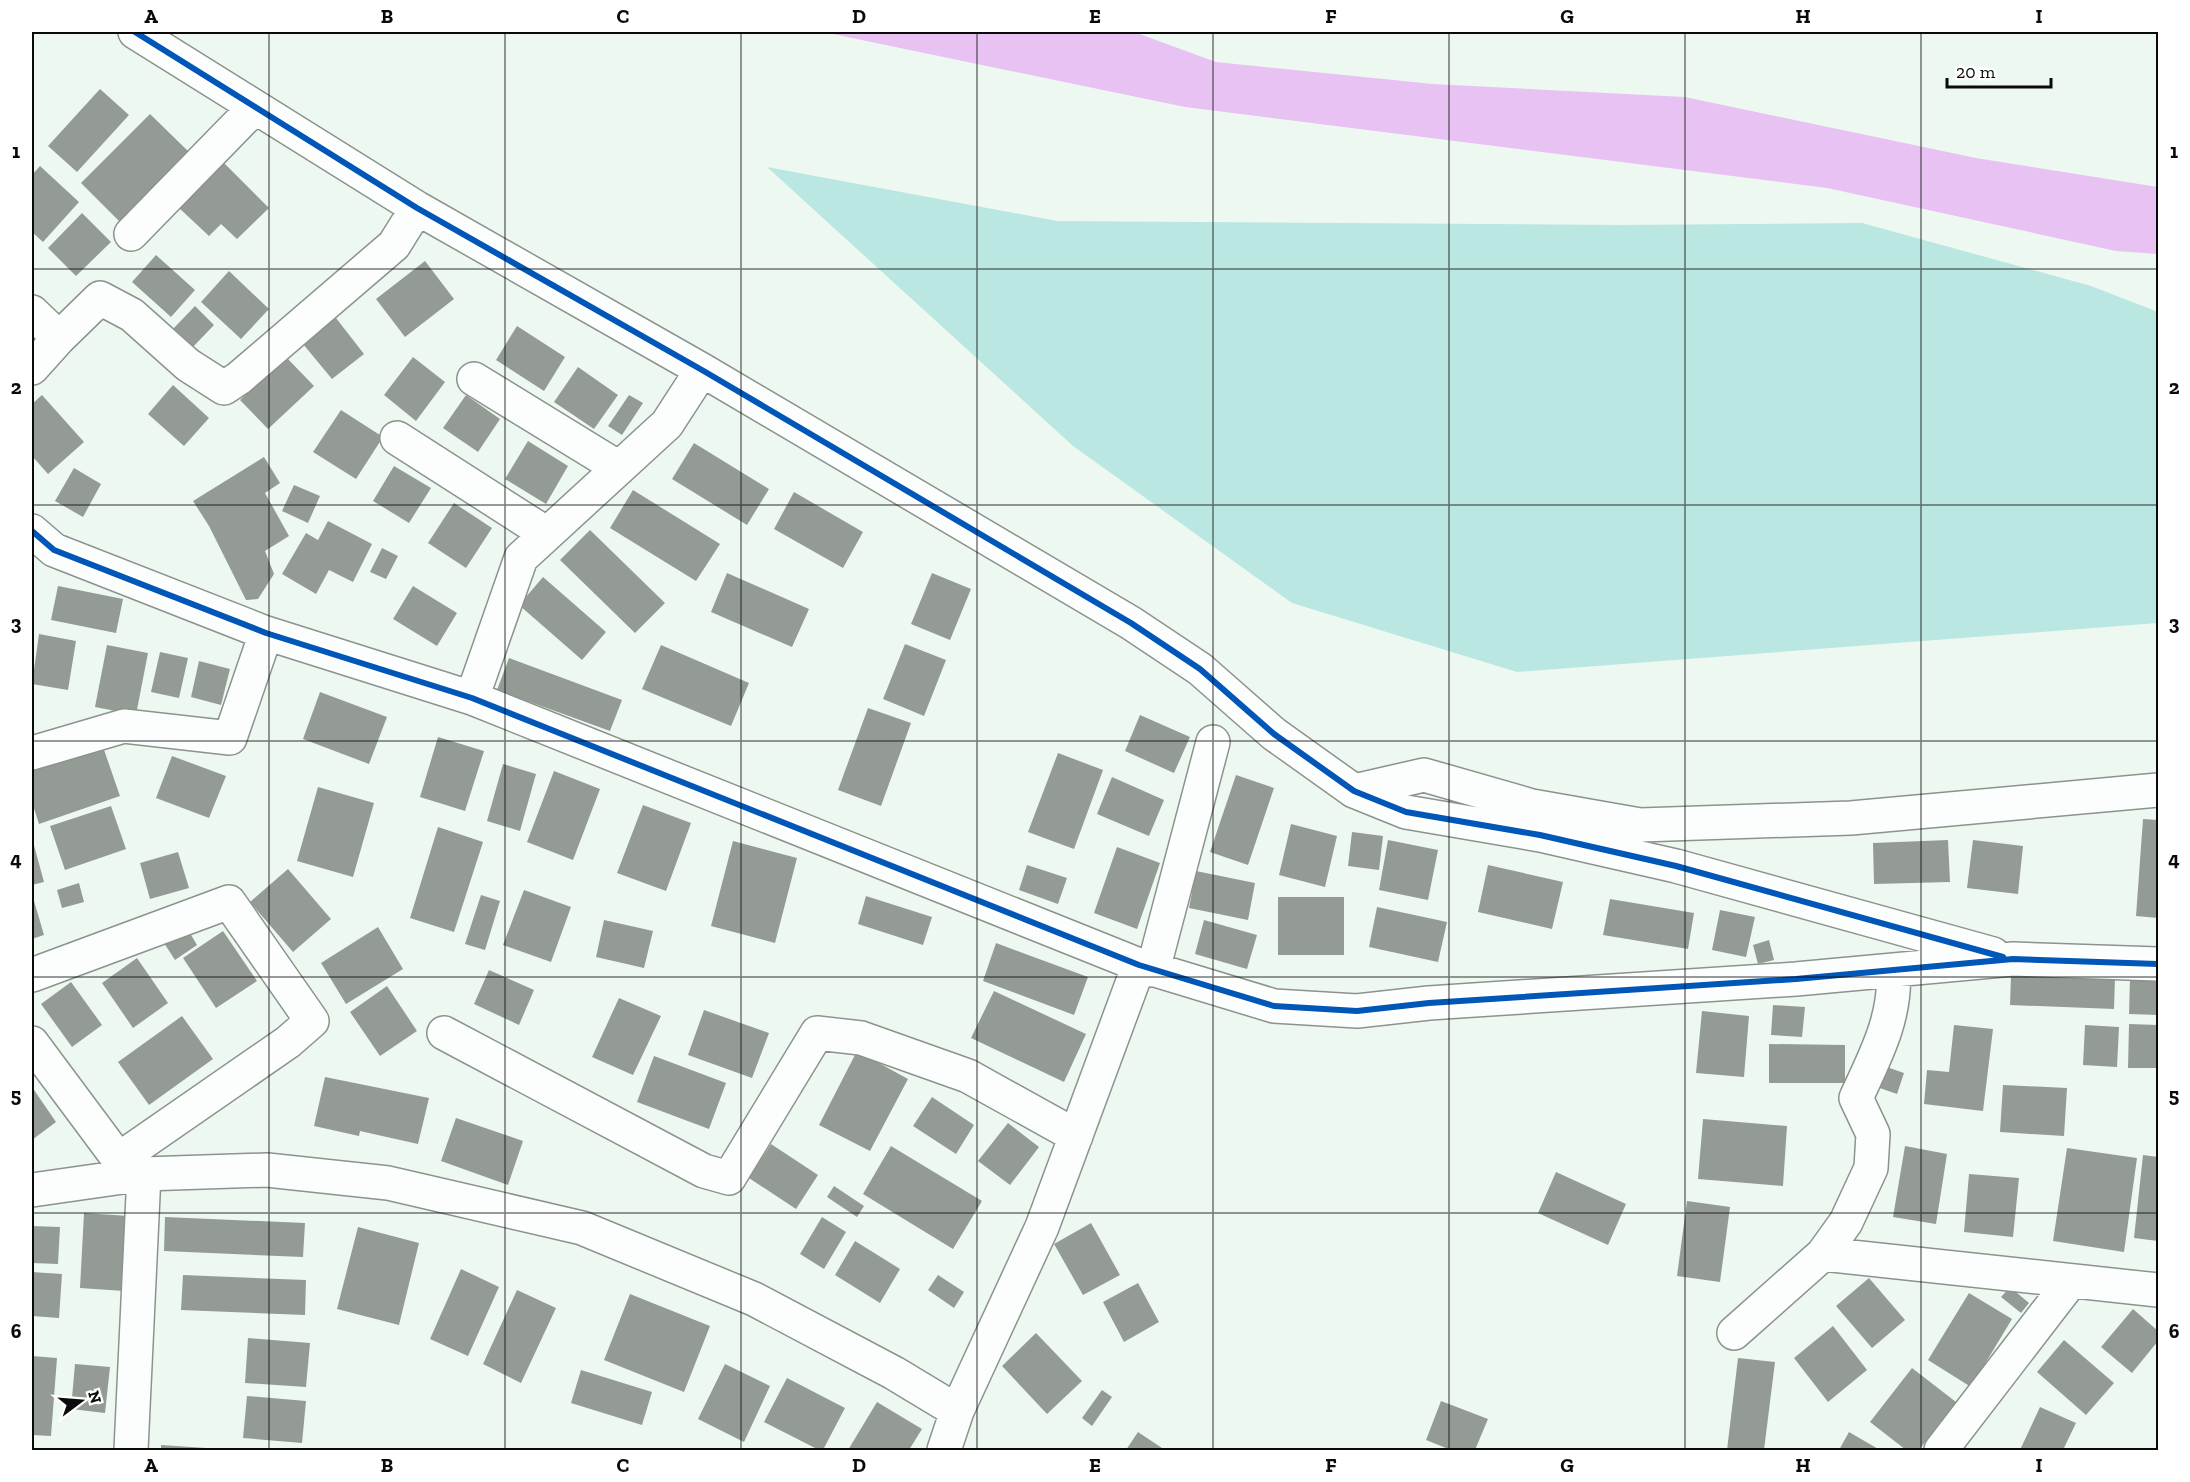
<svg xmlns="http://www.w3.org/2000/svg" width="2190" height="1482" font-family="'Zilla Slab',serif">
	<style>
		.forest { fill: #bae7e2 }
		.water { fill: #e9c2f4 }
		.building { fill: #949b95 }
		.lines { fill: none; stroke-linecap: round; stroke-linejoin: round }
		.minor-casing { stroke: #8c928e; stroke-width: 36 }
		.minor { stroke: #fcfefd; stroke-width: 33 }
		.cycleway-casing { stroke: #fff; stroke-width: 10 }
		.cycleway { stroke: #0057b8; stroke-width: 6 }
		.grid { fill: none; stroke: #0a0a0a; stroke-width: 1.5; stroke-opacity: 0.55 }
		.neatline { fill: none; stroke: #0a0a0a; stroke-width: 2 }
		.grid-label { font-size: 20px; text-anchor: middle; font-weight: bold; fill: #0a0a0a }
	</style>
	<rect width="100%" height="100%" fill="#edf9f0"/>
	<path class="forest" d="M767,167L1057,221L1621,225L1862,223L2091,286L2158,312V623L1517,672L1292,603L1073,446Z"/>
	<path class="water" d="M823,32H1134L1216,62L1433,84L1685,97L1976,158L2158,187V254L2116,251L1827,188L1185,107Z"/>
	<path class="building" d="M100,89L129,115L77,172L48,146Z
		M150,114L189,152L120,222L81,183Z
		M223,162L269,208L237,239L221,224L209,236L178,207Z
		M40,166L79,202L43,242L32,232V175Z
		M82,213L111,242L76,276L48,248Z
		M156,255L195,290L171,317L132,282Z
		M425,261L454,299L405,337L376,299Z
		M229,271L269,309L241,339L201,302Z
		M195,306L214,325L191,349L172,330Z
		M336,318L364,354L332,379L303,344Z
		M517,326L565,357L544,391L496,360Z
		M286,357L314,386L268,429L240,400Z
		M413,357L445,382L416,421L384,395Z
		M578,367L618,395L594,429L554,402Z
		M173,385L209,418L184,446L148,414Z
		M42,395L84,442L48,474L32,456V404Z
		M466,395L500,419L478,452L443,428Z
		M629,395L643,403L622,435L608,426Z
		M341,410L383,437L356,479L313,452Z
		M528,441L568,466L546,504L505,479Z
		M694,443L769,489L747,525L672,479Z
		M264,457L280,483L265,493L289,536L265,551L274,574L258,599L246,600L209,526L193,501Z
		M394,466L431,488L409,523L373,501Z
		M74,468L101,484L83,517L55,501Z
		M294,485L320,496L308,523L282,511Z
		M633,490L720,544L696,581L610,528Z
		M794,492L863,532L843,568L774,529Z
		M454,503L492,528L466,568L428,543Z
		M328,521L372,544L353,582L329,570L316,594L282,574L306,533L318,540Z
		M590,530L665,603L635,633L560,560Z
		M382,548L398,556L386,579L370,572Z
		M727,573L809,609L792,647L711,612Z
		M932,573L971,589L950,640L911,624Z
		M543,577L606,632L582,660L519,605Z
		M58,586L123,599L116,633L51,620Z
		M413,586L457,613L437,646L393,619Z
		M39,634L76,641L68,690L32,684Z
		M905,644L946,660L924,716L883,699Z
		M107,645L148,653L136,715L95,707Z
		M661,645L749,683L731,726L642,689Z
		M160,652L188,658L179,698L151,692Z
		M509,658L622,700L610,731L497,690Z
		M199,661L230,669L221,705L191,697Z
		M320,692L387,717L369,764L303,739Z
		M868,708L911,723L881,806L838,790Z
		M1140,715L1190,737L1174,773L1125,751Z
		M438,737L484,751L465,811L420,797Z
		M102,744L120,796L39,824L32,802V767Z
		M1058,753L1103,770L1074,849L1028,832Z
		M172,756L226,776L209,818L156,798Z
		M503,764L536,774L520,831L487,821Z
		M554,771L600,789L573,860L527,842Z
		M1236,775L1274,788L1248,865L1210,852Z
		M1112,777L1164,800L1149,836L1097,814Z
		M318,787L374,803L353,877L297,861Z
		M643,805L691,823L666,891L617,873Z
		M111,806L126,849L65,870L50,826Z
		M2143,819L2158,820V918L2136,916Z
		M1291,824L1337,836L1325,887L1279,875Z
		M438,827L483,842L454,932L410,918Z
		M1352,832L1383,836L1379,870L1348,866Z
		M32,838L44,882L32,885Z
		M1388,840L1438,850L1428,900L1379,890Z
		M1948,840L1950,882L1874,884L1873,843Z
		M1973,840L2023,846L2018,894L1967,888Z
		M733,841L797,858L775,943L711,926Z
		M1117,847L1160,863L1137,929L1094,913Z
		M178,852L189,888L150,899L140,863Z
		M1027,865L1067,878L1058,904L1019,890Z
		M1488,865L1563,882L1552,929L1478,912Z
		M288,869L331,919L293,952L250,902Z
		M1196,871L1255,883L1248,920L1189,908Z
		M79,883L84,902L62,908L57,890Z
		M524,890L571,907L551,962L503,945Z
		M32,894L44,935L32,939Z
		M481,895L500,901L485,950L465,944Z
		M866,896L932,917L923,945L858,924Z
		M1278,897H1344V955H1278Z
		M1610,899L1694,913L1688,949L1603,935Z
		M1377,907L1447,922L1438,962L1369,947Z
		M1720,910L1755,917L1746,957L1712,950Z
		M604,920L653,931L644,968L596,957Z
		M1204,920L1257,935L1247,969L1195,954Z
		M378,927L403,969L346,1004L321,963Z
		M187,928L197,945L175,960L164,943Z
		M223,931L257,981L216,1008L183,958Z
		M1769,940L1774,960L1758,964L1753,945Z
		M996,943L1088,977L1074,1015L983,981Z
		M137,958L168,1003L133,1028L102,983Z
		M489,970L534,990L519,1025L474,1004Z
		M2011,975L2115,978L2114,1009L2010,1005Z
		M2130,978L2158,979V1015L2129,1014Z
		M71,982L102,1025L72,1047L41,1004Z
		M387,986L417,1031L380,1056L350,1012Z
		M994,991L1086,1034L1064,1082L971,1038Z
		M619,998L661,1016L633,1075L592,1057Z
		M1773,1005L1805,1007L1802,1037L1771,1035Z
		M704,1010L769,1033L752,1078L688,1055Z
		M1702,1011L1749,1016L1744,1077L1696,1073Z
		M182,1016L213,1059L149,1105L118,1062Z
		M2129,1024L2158,1025V1068H2128Z
		M1954,1025L1993,1029L1983,1111L1924,1104L1927,1070L1949,1072Z
		M2085,1025L2119,1027L2117,1067L2083,1065Z
		M1769,1044L1845,1045V1083H1769Z
		M857,1051L908,1079L870,1151L819,1125Z
		M654,1056L726,1083L709,1129L637,1102Z
		M1881,1065L1904,1073L1897,1094L1874,1086Z
		M325,1077L429,1098L418,1144L360,1131L359,1136L314,1126Z
		M2003,1085L2067,1088L2064,1136L2000,1132Z
		M32,1087L56,1122L32,1140Z
		M932,1097L974,1125L956,1154L913,1126Z
		M456,1118L523,1141L508,1185L441,1161Z
		M1703,1119L1787,1126L1783,1186L1698,1179Z
		M1008,1123L1039,1147L1010,1185L978,1161Z
		M771,1144L818,1175L796,1209L749,1178Z
		M891,1146L982,1201L953,1249L863,1194Z
		M1905,1146L1947,1154L1936,1224L1893,1217Z
		M2067,1148L2137,1158L2124,1252L2053,1241Z
		M2143,1155L2158,1157V1241L2134,1238Z
		M1556,1172L1626,1204L1608,1245L1538,1213Z
		M1969,1174L2019,1178L2013,1237L1964,1232Z
		M834,1186L864,1206L857,1217L827,1197Z
		M1687,1201L1730,1207L1720,1282L1677,1276Z
		M84,1213L129,1216L124,1291L80,1288Z
		M165,1217L305,1223L303,1257L164,1251Z
		M822,1217L846,1232L824,1269L800,1254Z
		M1091,1223L1120,1275L1083,1295L1054,1244Z
		M32,1226L60,1227L58,1264L32,1263Z
		M358,1227L419,1243L399,1325L337,1309Z
		M855,1241L900,1269L880,1303L835,1275Z
		M461,1269L499,1287L468,1356L430,1339Z
		M32,1272L62,1274L59,1318L32,1316Z
		M183,1275L306,1280L305,1315L181,1310Z
		M938,1275L964,1292L954,1308L928,1290Z
		M1869,1278L1905,1320L1872,1348L1836,1306Z
		M1138,1283L1159,1322L1124,1342L1103,1302Z
		M2010,1287L2029,1303L2021,1313L2001,1297Z
		M517,1290L556,1308L521,1383L483,1364Z
		M1969,1293L2012,1319L1971,1387L1928,1360Z
		M630,1294L710,1326L684,1392L604,1360Z
		M2133,1309L2158,1331V1341L2132,1373L2101,1347Z
		M1833,1326L1867,1370L1828,1402L1794,1358Z
		M1036,1333L1082,1381L1047,1414L1002,1366Z
		M248,1338L310,1343L306,1387L245,1383Z
		M2064,1340L2114,1383L2086,1415L2037,1372Z
		M32,1356L57,1358L51,1436L32,1435Z
		M1738,1358L1775,1362L1764,1450H1727Z
		M75,1364L110,1367L105,1413L71,1409Z
		M725,1364L770,1386L744,1442L698,1419Z
		M1912,1368L1956,1402L1919,1450H1906L1870,1422Z
		M581,1370L652,1392L642,1425L571,1403Z
		M787,1378L845,1408L823,1450H819L764,1422Z
		M1102,1390L1112,1397L1092,1426L1082,1418Z
		M247,1396L306,1401L302,1443L243,1438Z
		M1441,1401L1488,1419L1475,1450H1451L1426,1440Z
		M877,1402L922,1429L909,1450H848Z
		M2040,1407L2076,1423L2063,1450H2020Z
		M1138,1432L1165,1450H1126Z
		M1849,1432L1880,1450H1839Z
		M161,1445L221,1449V1450H161Z"/>
	<g class="lines">
		<g class="minor-casing">
			<path id="minor" d="M135,32L417,208L702,370L1131,623L1200,669L1274,734L1354,791L1406,812L1540,835L1676,866L1993,954
				M131,234L255,107
				M32,312L59,338L100,298L132,315L188,365L224,388L239,378L394,245L417,208
				M32,368L59,338
				M474,379L619,468
				M397,438L547,534
				M32,531L54,550L266,633L472,698L1139,965L1274,1006L1357,1011L1429,1003L1796,979L2013,959L2158,964
				M472,698L521,558L667,424L702,370
				M32,753L124,726L230,738L266,633
				M1354,791L1424,775L1532,806L1640,825L1851,818L2158,790
				M1153,970L1213,742
				M1893,970C1897,1016 1875,1057 1856,1098L1873,1134L1871,1168L1846,1222L1823,1254L2158,1290
				M32,975L229,902L312,1021L288,1042L119,1159
				M444,1033L704,1171L729,1178L817,1033L861,1038L968,1076L1076,1136
				M32,1043L131,1176
				M32,1190L144,1174L267,1170L388,1183L582,1228L754,1299L894,1373L957,1411
				M1734,1333L1823,1254
				M131,1450L144,1174
				M944,1450L957,1411L1042,1227L1139,965
				M1941,1450L2071,1281"/>
		</g>
		<use href="#minor" class="minor"/>
		<g class="cycleway-casing">
			<path id="cycleway" d="M135,32L417,208L702,370L1131,623L1200,669L1274,734L1354,791L1406,812L1540,835L1676,866L2003,957
				M32,531L54,550L266,633L472,698L1139,965L1274,1006L1357,1011L1429,1003L1796,979L2013,959L2158,964"/>
		</g>
		<use href="#cycleway" class="cycleway"/>
	</g>
	<path class="grid" d="M269,32V1450M505,32V1450M741,32V1450M977,32V1450M1213,32V1450M1449,32V1450M1685,32V1450M1921,32V1450M32,269H2158M32,505H2158M32,741H2158M32,977H2158M32,1213H2158"/>
	<rect width="2190" height="1482" fill="none" stroke="#ffffff" stroke-width="66"/>
	<g transform="translate(81 1401) rotate(74)" stroke="#ffffff" stroke-width="4.5" paint-order="stroke">
	<path d="M0-4.5L10 22L0 15L-10 22Z" fill="#0a0a0a"/>
	<text y="-9" font-size="16" font-weight="bold" text-anchor="middle" fill="#0a0a0a">N</text>
	</g>
	<path d="M1947 78v9h104v-9" fill="none" stroke="#0a0a0a" stroke-width="3"/>
	<text x="1956" y="78" font-size="18" fill="#0a0a0a" stroke="#ffffff" stroke-width="4.5" paint-order="stroke">20 m</text>
	<rect x="33" y="33" width="2124" height="1416" class="neatline"/>
	<g class="grid-label">
		<text x="151" y="23">A</text>
		<text x="387" y="23">B</text>
		<text x="623" y="23">C</text>
		<text x="859" y="23">D</text>
		<text x="1095" y="23">E</text>
		<text x="1331" y="23">F</text>
		<text x="1567" y="23">G</text>
		<text x="1803" y="23">H</text>
		<text x="2039" y="23">I</text>
		<text x="16" y="158">1</text>
		<text x="2174" y="158">1</text>
		<text x="16" y="394">2</text>
		<text x="2174" y="394">2</text>
		<text x="16" y="630">3</text>
		<text x="2174" y="630">3</text>
		<text x="16" y="866">4</text>
		<text x="2174" y="866">4</text>
		<text x="16" y="1102">5</text>
		<text x="2174" y="1102">5</text>
		<text x="16" y="1338">6</text>
		<text x="2174" y="1338">6</text>
		<text x="151" y="1472">A</text>
		<text x="387" y="1472">B</text>
		<text x="623" y="1472">C</text>
		<text x="859" y="1472">D</text>
		<text x="1095" y="1472">E</text>
		<text x="1331" y="1472">F</text>
		<text x="1567" y="1472">G</text>
		<text x="1803" y="1472">H</text>
		<text x="2039" y="1472">I</text>
	</g>
</svg>
